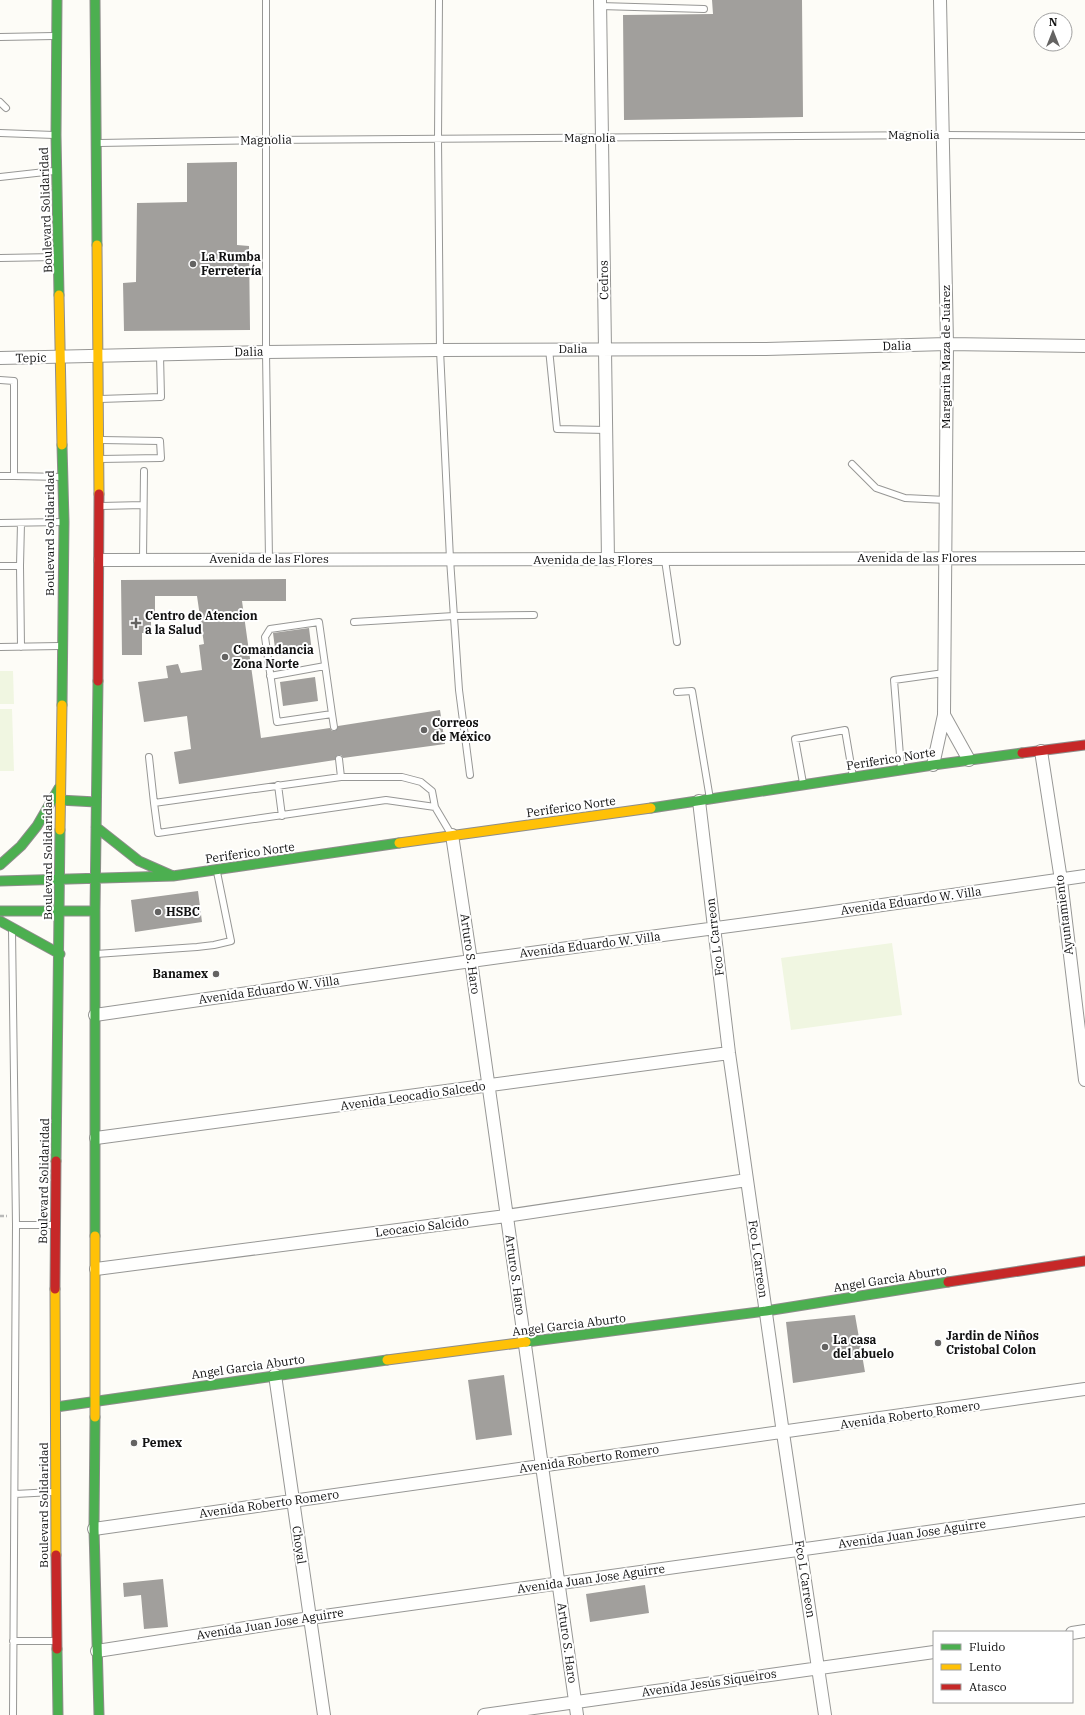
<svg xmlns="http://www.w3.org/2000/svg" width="1085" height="1715" font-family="'IBM Plex Serif',serif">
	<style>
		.pitch { fill: #f0f6e1 }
		.building { fill: #a19f9c }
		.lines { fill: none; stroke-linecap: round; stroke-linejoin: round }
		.lane-casing { stroke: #979795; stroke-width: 8 }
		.street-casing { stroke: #979795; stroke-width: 14 }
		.fast-casing { stroke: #8e8d8b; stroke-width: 11 }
		.slow-casing { stroke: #8e8d8b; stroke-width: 11 }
		.jam-casing { stroke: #8e8d8b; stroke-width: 11 }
		.path { stroke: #b9b9b8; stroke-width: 2.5; stroke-dasharray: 4 2; stroke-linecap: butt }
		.lane { stroke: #fffffe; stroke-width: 6 }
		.street { stroke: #fffffe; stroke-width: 12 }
		.fast { stroke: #4caf50; stroke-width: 9 }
		.slow { stroke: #ffc107; stroke-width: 9 }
		.jam { stroke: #c62828; stroke-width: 9 }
		.poi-dot { fill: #646362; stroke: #fff; stroke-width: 1.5 }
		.labels { text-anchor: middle; stroke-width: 4; stroke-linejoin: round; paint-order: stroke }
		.street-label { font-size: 12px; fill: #111; stroke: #fff }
		.poi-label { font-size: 12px; font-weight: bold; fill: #111; stroke: #fff; text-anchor: start }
	</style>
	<rect width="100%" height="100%" fill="#fdfcf7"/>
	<path class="pitch" d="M0,671H13L14,704H0Z
		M0,709H12L14,771H0Z
		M892,943L902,1015L791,1030L781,958Z"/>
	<path class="building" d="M712,0H802L803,117L624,120L623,15L713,14Z
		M237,162V245L249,246L250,330L124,331L123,283L136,282L137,203L187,202V163Z
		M286,579V601H242L261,738L330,728L332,731H335L338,726L440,710L445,744L343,758L341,755H338L335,760L179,784L174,752L191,749L187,716L144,722L138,682L168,678L166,666L178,664L181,673L202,670L199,645L204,644L197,596H155V614H151V633H142V655H122L121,580Z
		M309,628L312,652L276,656L273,633Z
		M315,677L318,701L283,706L280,682Z
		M198,891L202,922L135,932L131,900Z
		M855,1315L865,1372L793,1383L786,1322Z
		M504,1375L512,1435L476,1440L468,1380Z
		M163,1579L168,1627L144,1629L141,1595L124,1597L123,1583Z
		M645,1585L649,1613L590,1622L586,1594Z"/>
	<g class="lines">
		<g class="lane-casing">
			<path id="lane" d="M266,0V352L269,560
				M439,0L438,139L440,350L450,559L459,690L470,775
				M600,6L704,9
				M0,37L54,36
				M0,102L6,108
				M0,133L54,135
				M99,143L267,140L944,135L1085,136
				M0,177L54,171
				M0,258L56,257
				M549,349L557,429L607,430
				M0,380L14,381V476H0
				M100,399L161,397L160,355
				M100,459L161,458L160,441L102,440
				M852,464L876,488L905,498L946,500
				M14,476L62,477
				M101,506L143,505
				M0,523L62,522
				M143,560L144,471
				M665,560L677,642
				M0,566H20L21,647
				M20,566L21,523
				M354,622L454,616L534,615
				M0,647L60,646
				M270,676L325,666
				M677,692L692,691L710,799
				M332,714L277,722L265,637L270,629L319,622L332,714L334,727
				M149,757L154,803
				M339,759L341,777
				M901,768L894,680L944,673
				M803,783L795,739L845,730L853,777
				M278,785L282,816
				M435,807L386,800L158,833L154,803L341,777H402L421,782L432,791L435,807L451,834
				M12,930L16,1225L13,1715
				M96,954L197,947L214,945L231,941L217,872
				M16,1225H53
				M15,1494L53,1492
				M13,1641H55"/>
		</g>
		<g class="street-casing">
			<path id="street" d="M600,0L608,560
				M0,358L266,352L440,350L766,349L947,344L1085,346
				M100,560L1085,558
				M944,715L969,760
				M1041,751L1061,880L1085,1080
				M933,765L944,715L947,344L940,0
				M699,801L729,1053L783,1433L825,1715
				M452,835L471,961L577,1715
				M95,1015L471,961L812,915L1085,876
				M96,1138L729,1053
				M96,1269L506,1216L747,1180
				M275,1375L324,1715
				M94,1529C424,1481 755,1437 1085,1389
				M1072,1633L1085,1631
				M97,1651L310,1618L1085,1510
				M484,1715L934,1652"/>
		</g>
		<g class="fast-casing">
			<path id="fast" d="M57,0L56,135L59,295
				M95,0L97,245
				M62,705L64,522L62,445
				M59,800L96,802
				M651,808L933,765L1022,753
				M96,827L139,861L173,876
				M0,865L21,846L37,826L59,788
				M0,881L173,876L399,843
				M0,911H95
				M0,921L60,954
				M56,1161L60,830
				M95,1236V911L98,681
				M526,1342L766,1311L948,1282
				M56,1407L387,1360
				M95,1417L94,1529L99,1715
				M57,1649L58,1715"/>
		</g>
		<g class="slow-casing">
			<path id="slow" d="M97,245L99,494
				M59,295L62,445
				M60,830L62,705
				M399,843L651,808
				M55,1289L56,1555
				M387,1360L526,1342
				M95,1417V1236"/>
		</g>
		<g class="jam-casing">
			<path id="jam" d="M98,681L99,494
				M1022,753L1085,745
				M948,1282L1085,1261
				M55,1289L56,1161
				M56,1555L57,1649"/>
		</g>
		<path class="path" d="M0,1216H7"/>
		<use href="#lane" class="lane"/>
		<use href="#street" class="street"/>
		<use href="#fast" class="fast"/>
		<use href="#slow" class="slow"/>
		<use href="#jam" class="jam"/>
	</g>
	<g class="poi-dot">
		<circle cx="193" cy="264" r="4"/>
		<path d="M134 617h4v4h4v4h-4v4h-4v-4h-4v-4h4z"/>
		<circle cx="225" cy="657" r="4"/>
		<circle cx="424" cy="730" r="4"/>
		<circle cx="158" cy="912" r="4"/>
		<circle cx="216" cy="974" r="4"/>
		<circle cx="938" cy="1343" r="4"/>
		<circle cx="825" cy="1347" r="4"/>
		<circle cx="134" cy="1443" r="4"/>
	</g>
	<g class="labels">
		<g class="street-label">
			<text x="914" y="139">Magnolia</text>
			<text x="590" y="142">Magnolia</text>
			<text transform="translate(266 140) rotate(-1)" y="4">Magnolia</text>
			<text transform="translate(46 210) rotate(-92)" y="4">Boulevard Solidaridad</text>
			<text transform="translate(604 280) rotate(-91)" y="4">Cedros</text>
			<text transform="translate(897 346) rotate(-1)" y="4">Dalia</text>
			<text x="573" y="353">Dalia</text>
			<text transform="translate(249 352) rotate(-1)" y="4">Dalia</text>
			<text transform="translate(946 357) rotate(-90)" y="4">Margarita Maza de Juárez</text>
			<text transform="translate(31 358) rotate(-1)" y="4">Tepic</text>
			<text transform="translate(50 533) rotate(-90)" y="4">Boulevard Solidaridad</text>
			<text x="917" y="562">Avenida de las Flores</text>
			<text x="269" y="563">Avenida de las Flores</text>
			<text x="593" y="564">Avenida de las Flores</text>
			<text transform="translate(891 759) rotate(-9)" y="4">Periferico Norte</text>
			<text transform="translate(571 807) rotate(-8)" y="4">Periferico Norte</text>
			<text transform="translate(250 853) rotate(-8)" y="4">Periferico Norte</text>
			<text transform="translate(48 857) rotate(-90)" y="4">Boulevard Solidaridad</text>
			<text transform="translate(911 901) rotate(-8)" y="4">Avenida Eduardo W. Villa</text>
			<text transform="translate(1064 915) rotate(-97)" y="4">Ayuntamiento</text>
			<text transform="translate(715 937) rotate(-97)" y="4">Fco L Carreon</text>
			<text transform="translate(590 945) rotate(-7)" y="4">Avenida Eduardo W. Villa</text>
			<text transform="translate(470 954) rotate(82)" y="4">Arturo S. Haro</text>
			<text transform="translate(269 990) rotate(-8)" y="4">Avenida Eduardo W. Villa</text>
			<text transform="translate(413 1096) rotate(-8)" y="4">Avenida Leocadio Salcedo</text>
			<text transform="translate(44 1181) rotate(-89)" y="4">Boulevard Solidaridad</text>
			<text transform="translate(422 1227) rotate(-7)" y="4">Leocacio Salcido</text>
			<text transform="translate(758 1259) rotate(82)" y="4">Fco L Carreon</text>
			<text transform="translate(515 1275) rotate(82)" y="4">Arturo S. Haro</text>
			<text transform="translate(890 1279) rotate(-9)" y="4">Angel Garcia Aburto</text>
			<text transform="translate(569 1325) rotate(-7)" y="4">Angel Garcia Aburto</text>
			<text transform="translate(248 1367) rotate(-8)" y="4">Angel Garcia Aburto</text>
			<text transform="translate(910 1415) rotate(-8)" y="4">Avenida Roberto Romero</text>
			<text transform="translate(589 1459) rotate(-8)" y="4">Avenida Roberto Romero</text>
			<text transform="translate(269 1504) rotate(-8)" y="4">Avenida Roberto Romero</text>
			<text transform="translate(44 1505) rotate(-90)" y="4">Boulevard Solidaridad</text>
			<text transform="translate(912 1534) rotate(-8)" y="4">Avenida Juan Jose Aguirre</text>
			<text transform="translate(299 1545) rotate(82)" y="4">Choyal</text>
			<text transform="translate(591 1579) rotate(-8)" y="4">Avenida Juan Jose Aguirre</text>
			<text transform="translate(805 1579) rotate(81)" y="4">Fco L Carreon</text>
			<text transform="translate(270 1624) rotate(-9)" y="4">Avenida Juan Jose Aguirre</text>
			<text transform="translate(567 1643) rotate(82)" y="4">Arturo S. Haro</text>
			<text transform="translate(709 1683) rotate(-8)" y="4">Avenida Jesús Siqueiros</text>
		</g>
		<g class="poi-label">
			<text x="201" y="261">La Rumba<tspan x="201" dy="14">Ferretería</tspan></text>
			<text x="145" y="620">Centro de Atencion<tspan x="145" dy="14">a la Salud</tspan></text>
			<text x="233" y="654">Comandancia<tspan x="233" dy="14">Zona Norte</tspan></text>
			<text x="432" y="727">Correos<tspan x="432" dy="14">de México</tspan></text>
			<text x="166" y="916">HSBC</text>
			<text x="208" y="978" text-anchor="end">Banamex</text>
			<text x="946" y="1340">Jardin de Niños<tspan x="946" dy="14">Cristobal Colon</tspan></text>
			<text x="833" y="1344">La casa<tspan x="833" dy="14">del abuelo</tspan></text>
			<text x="142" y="1447">Pemex</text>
		</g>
	</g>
	<rect x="933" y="1631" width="140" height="72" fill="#ffffff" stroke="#a0a0a0"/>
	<rect x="941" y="1644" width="20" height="6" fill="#4caf50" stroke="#a0a0a0"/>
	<text x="969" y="1651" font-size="12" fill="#111111">Fluido</text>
	<rect x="941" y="1664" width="20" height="6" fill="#ffc107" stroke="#a0a0a0"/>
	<text x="969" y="1671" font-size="12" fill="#111111">Lento</text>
	<rect x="941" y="1684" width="20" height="6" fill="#c62828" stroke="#a0a0a0"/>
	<text x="969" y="1691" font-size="12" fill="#111111">Atasco</text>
	<g transform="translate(1053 32)"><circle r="19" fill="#ffffff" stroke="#a0a0a0"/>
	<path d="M0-3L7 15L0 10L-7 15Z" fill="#646362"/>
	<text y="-6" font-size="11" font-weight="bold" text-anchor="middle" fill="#111111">N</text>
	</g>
</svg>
